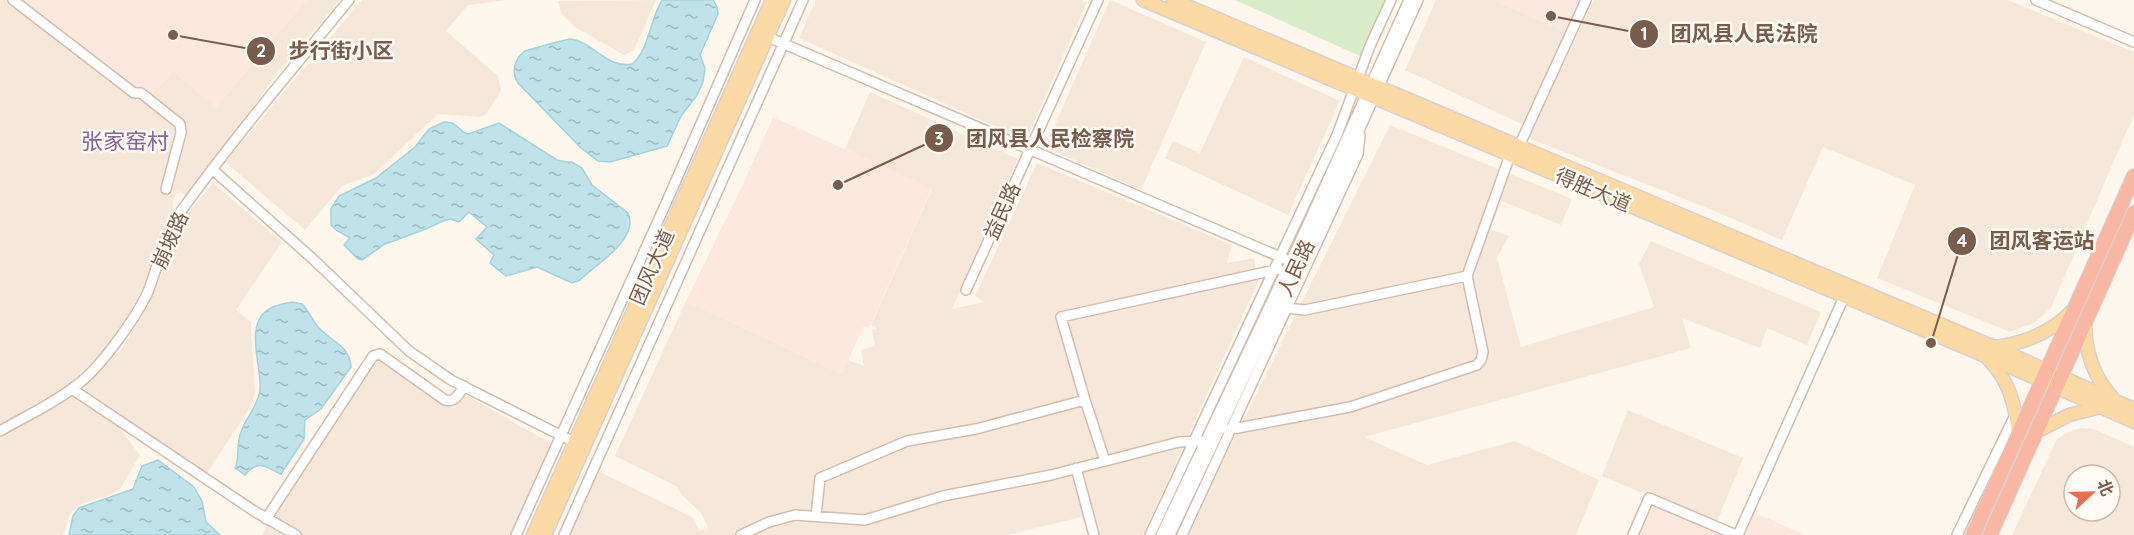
<svg xmlns="http://www.w3.org/2000/svg" width="2134" height="535" font-family="Quicksand,'Noto Sans SC',sans-serif">
	<style>
		.residential { fill: #f5e8da; fill-rule: evenodd }
		.commercial { fill: #fde8e0 }
		.green { fill: #d8ecc9 }
		.water { fill: url(#water-ripples); stroke: #a5d3da; stroke-width: 1.5 }
		.lines { fill: none; stroke-linecap: round; stroke-linejoin: round }
		.minor-casing { stroke: #d1beb0; stroke-width: 12 }
		.major-casing { stroke: #dad1cd; stroke-width: 15 }
		.highway-casing { stroke: #dad1cd; stroke-width: 16 }
		.minor { stroke: #fff; stroke-width: 9 }
		.major { stroke: #fbd9a5; stroke-width: 12 }
		.highway { stroke: #f7b7a3; stroke-width: 14 }
		.labels { text-anchor: middle; stroke-width: 5; stroke-linejoin: round; paint-order: stroke }
		.street-label { font-size: 20px; fill: #7a5c4d; stroke: #fffaf3 }
		.quarter-label { font-size: 22px; fill: #846695; stroke: #fffaf3 }
		.leader { fill: none; stroke: #7a5c4d; stroke-width: 2 }
		.callout-dot { fill: #7a5c4d; stroke: #fffaf3; stroke-width: 2 }
		.mark-label { font-size: 18px; text-anchor: middle; font-weight: bold; fill: #fff }
		.callout-label { font-size: 21px; text-anchor: middle; font-weight: bold; fill: #7a5c4d; stroke: #fffaf3; stroke-width: 5; stroke-linejoin: round; paint-order: stroke }
	</style>
	<defs>
		<pattern id="water-ripples" width="26" height="14" patternUnits="userSpaceOnUse" patternTransform="scale(1.5)"><rect width="26" height="14" fill="#bfe3e8"/><path d="M2 4q2-2 4 0t4 0M15 11q2-2 4 0t4 0" fill="none" stroke="#a0bbbe"/></pattern>
	</defs>
	<rect width="100%" height="100%" fill="#fdf6ec"/>
	<path class="residential" d="M0,0H23L150,97L173,71L216,107L306,0H340L276,75L189,197L178,191L173,199L172,216L148,278L125,322L101,353L68,385L0,425Z
		M362,0H507L468,5L446,31L498,76L501,91L486,114L480,117L438,114L374,174L342,186L305,230L225,162Z
		M656,0L634,50L624,55L575,27L561,13L558,1Z
		M816,0H1081L1087,2L1026,140L799,38Z
		M1110,0L1206,42L1141,190L1045,147Z
		M1436,0H1494L1566,32L1524,125L1405,70Z
		M1594,0H2008L2134,52V114L2051,308L2034,323L2010,332L1877,278L1915,185L1823,147L1782,240L1705,207L1528,138Z
		M1244,57L1340,101L1288,215L1165,158L1173,141L1200,153Z
		M870,92L1018,159L952,309L985,302L975,296L1037,163L1232,245L1227,263L1254,258L1258,282L1143,535H1087L1082,517L1007,535H569L598,471L692,517L700,531L708,527L701,513L682,495L678,487L615,456L686,301L842,374L848,360L864,366L861,350L875,346L872,330L877,328L871,325L932,189L845,149Z
		M1390,125L1572,199L1561,225L1502,201L1490,229L1509,236L1497,258L1521,347L1654,307L1639,264L1651,241L1821,312L1807,345L1767,328L1760,348L1682,318L1691,348L1364,437L1427,465L1514,441L1528,447L1599,480L1576,535H1189L1217,473Z
		M213,183L282,242L236,310L251,322L255,392L251,406L207,473L120,420L78,391L121,350L150,302L185,217Z
		M378,356L454,408L462,393L558,447L517,535H262L280,504Z
		M73,393L117,425L140,455L120,489L110,495L84,503L71,512L63,535H0V435Z
		M1628,410L1743,458L1716,524L1602,476Z
		M2080,428L2094,429L2134,447V535H2012L2057,439L2068,432ZM2074,475H2110V511H2074Z"/>
	<path class="commercial" d="M23,0H306L216,107L173,71L150,97Z
		M1494,0H1580L1566,32Z
		M773,117L932,188L869,328L864,326L842,374L686,301L744,182Z
		M1644,494L1743,534L1753,512L1805,535H1626Z"/>
	<path class="green" d="M1235,0H1387L1362,57Z"/>
	<path class="water" d="M662,0H713L717,7L718,14L700,55L705,68L703,82L697,95L681,116L667,146L610,162L598,161L581,148L518,83C511,72 514,59 525,51C533,49 565,39 571,39C593,42 607,69 632,64C648,53 651,17 662,0Z
		M444,122C458,121 457,131 468,134L499,123L557,160L567,162H572L582,168L592,185L628,213C640,239 596,264 580,280L572,283L537,267L506,276L490,263L494,255L476,239L487,227L469,212L459,222L450,219L443,221L426,229L385,244L362,260L358,259L344,245L350,238L336,230L331,225V209L339,196L376,178L415,147L429,129Z
		M292,302L302,304C309,311 312,320 319,328C331,341 350,346 351,367L321,409L305,420L304,439L281,474C267,468 259,458 245,475L235,468C240,457 236,444 241,432C246,417 258,406 260,390C262,368 245,327 266,311C273,305 283,304 292,302Z
		M158,460L194,487L202,501L206,522L220,535H69L73,516L79,508L133,489L142,466Z"/>
	<g class="lines">
		<g class="minor-casing">
			<path id="minor" d="M13,0L134,93H141L180,124L181,133L166,189
				M2036,0L2134,42
				M768,37L1285,259
				M1519,146L1586,0
				M212,169L314,260L409,351L451,380L574,442
				M966,290L1098,0
				M1287,308L1305,310L1467,276L1510,155
				M72,389L254,511L296,535
				M1227,430L1350,407L1477,365L1481,360L1483,352L1467,276
				M0,431C26,416 55,403 78,384C100,368 135,319 147,294C158,269 162,237 179,214C232,140 291,71 349,0
				M1105,461L1085,400L1061,317L1279,269
				M1076,468L1094,535
				M816,516L820,478L907,441L976,429L1085,400
				M266,519L373,356L380,354L445,400C455,403 459,394 464,386
				M516,535L667,201L755,0
				M564,535L803,0
				M741,535L769,522L795,515L865,520L943,496L1051,475L1179,442L1200,441
				M1150,535L1337,135L1370,46L1391,0
				M1161,535L1302,237L1409,0
				M1170,535L1309,241L1418,0
				M1182,535L1358,154L1360,135
				M1633,535L1649,498L1736,535
				M1738,535L1844,297
				M1957,535L2016,413"/>
		</g>
		<g class="major-casing">
			<path id="major" d="M1143,0L1990,358L2134,422
				M1173,0L1994,347L2134,409
				M2085,322C2085,350 2093,376 2112,397
				M1995,347C2025,343 2051,333 2072,311
				M1988,359C2009,380 2016,406 2018,435
				M2036,432L2069,415L2101,407
				M533,535L772,0
				M545,535L784,0"/>
		</g>
		<g class="highway-casing">
			<path id="highway" d="M1973,535L2134,176
				M1990,535L2134,213"/>
		</g>
		<use href="#minor" class="minor"/>
		<use href="#major" class="major"/>
		<use href="#highway" class="highway"/>
	</g>
	<g class="labels">
		<g class="street-label">
			<text transform="translate(1593 190) rotate(23)" y="7">得胜大道</text>
			<text transform="translate(1002 211) rotate(-66)" y="7">益民路</text>
			<text transform="translate(170 240) rotate(-66)" y="7">崩坡路</text>
			<text transform="translate(652 267) rotate(-66)" y="7">团风大道</text>
			<text transform="translate(1296 268) rotate(-65)" y="7">人民路</text>
		</g>
		<g class="quarter-label">
			<text x="125" y="149">张家窑村</text>
		</g>
	</g>
	<path class="leader" d="M1551 16L1644 34M173 35L261 51M838 185L939 138M1931 343L1962 241"/>
	<g class="callout-dot">
		<circle cx="1551" cy="16" r="6"/>
		<circle cx="173" cy="35" r="6"/>
		<circle cx="838" cy="185" r="6"/>
		<circle cx="1931" cy="343" r="6"/>
		<circle cx="1644" cy="34" r="15"/>
		<circle cx="261" cy="51" r="15"/>
		<circle cx="939" cy="138" r="15"/>
		<circle cx="1962" cy="241" r="15"/>
	</g>
	<g class="mark-label">
		<text x="1644" y="40">1</text>
		<text x="261" y="57">2</text>
		<text x="939" y="145">3</text>
		<text x="1962" y="247">4</text>
	</g>
	<g class="callout-label">
		<text x="1744" y="41">团风县人民法院</text>
		<text x="341" y="58">步行街小区</text>
		<text x="1050" y="146">团风县人民检察院</text>
		<text x="2042" y="248">团风客运站</text>
	</g>
	<g transform="translate(2092 493) rotate(68)"><circle r="28" fill="#fffaf3" stroke="#cabbb1" stroke-width="1.5"/>
	<path d="M0-4.5L10 22L0 15L-10 22Z" fill="#e76f51"/>
	<text y="-9" font-size="16" font-weight="bold" text-anchor="middle" fill="#7a5c4d">北</text>
	</g>
</svg>
